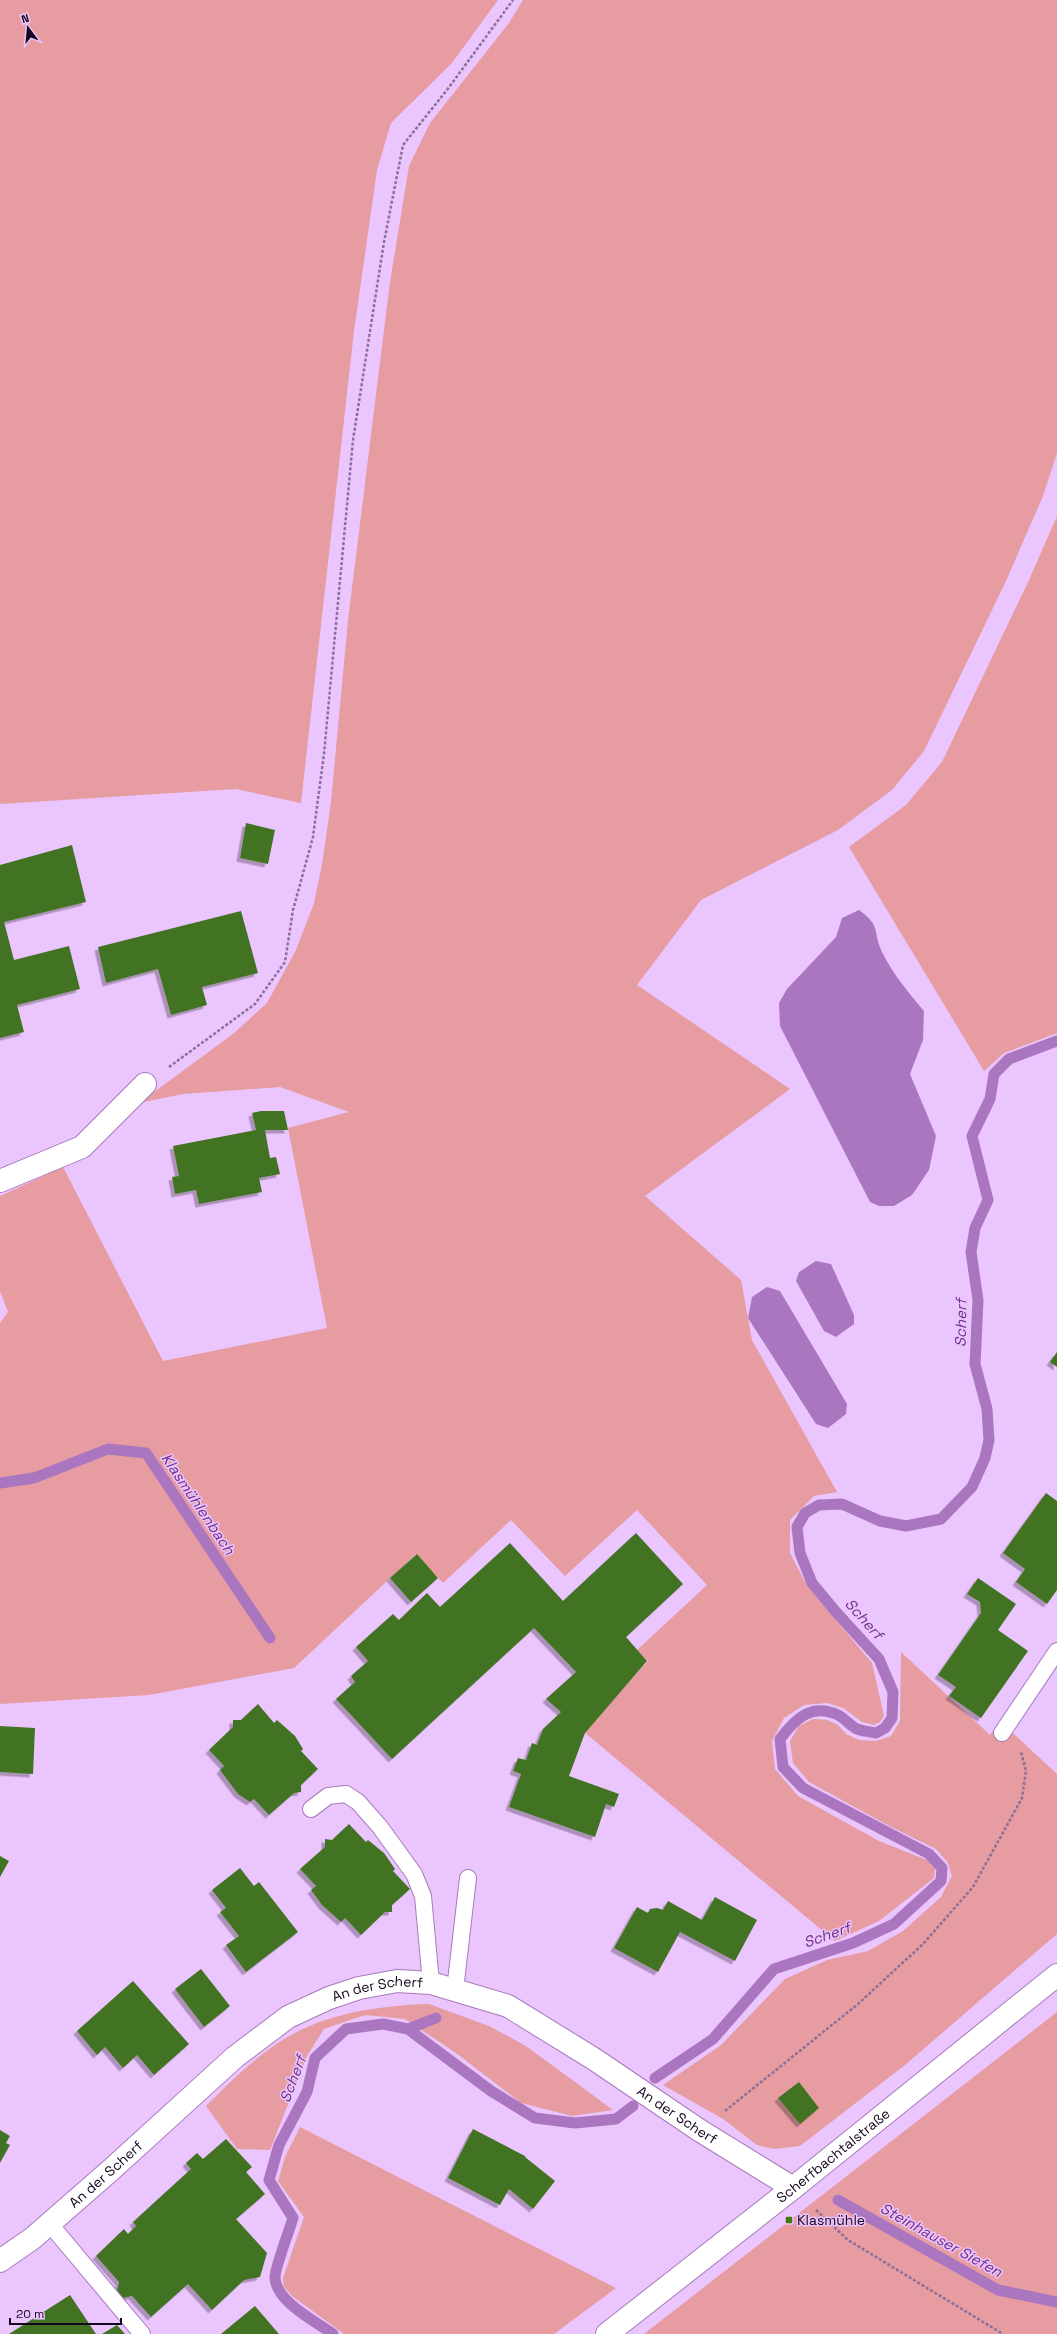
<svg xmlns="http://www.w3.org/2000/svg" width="1057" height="2334" font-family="'Space Grotesk',sans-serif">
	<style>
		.green { fill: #e69ca1 }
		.water { fill: #aa76c0 }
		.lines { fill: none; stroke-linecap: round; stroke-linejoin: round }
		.stream { stroke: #aa76c0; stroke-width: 11 }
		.building { fill: #437324; filter: url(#shadow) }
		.lane-casing { stroke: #a77abb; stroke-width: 18 }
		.street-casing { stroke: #a77abb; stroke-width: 24 }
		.secondary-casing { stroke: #a77abb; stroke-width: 24 }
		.path { stroke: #8b6f98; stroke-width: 2.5; stroke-dasharray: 3 2; stroke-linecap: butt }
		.lane { stroke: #fff; stroke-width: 16 }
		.street { stroke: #fff; stroke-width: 22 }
		.secondary { stroke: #fff; stroke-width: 22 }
		.poi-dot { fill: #3f780e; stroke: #ebc5fd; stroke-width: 1.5 }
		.labels { text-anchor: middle; stroke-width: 3; stroke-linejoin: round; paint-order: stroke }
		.street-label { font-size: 14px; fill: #15051c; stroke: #ebc5fd }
		.poi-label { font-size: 14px; fill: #15051c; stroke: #ebc5fd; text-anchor: start }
		.water-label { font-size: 15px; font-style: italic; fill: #703089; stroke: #ebc5fd }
	</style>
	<defs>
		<filter id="shadow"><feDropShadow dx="-3.5" dy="3.5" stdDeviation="0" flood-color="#0004"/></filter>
	</defs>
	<rect width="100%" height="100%" fill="#ebc5fd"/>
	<path class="green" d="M0,0H498L452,63L391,123L377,170L354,331L301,803L236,789L0,804Z
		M523,0H1057V453L1043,496L1006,581L924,751L892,790L838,830L701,900L637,985L790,1089L645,1196L741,1280L752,1340L837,1492L814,1496L790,1520V1553L804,1580L824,1606L872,1663L884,1716L880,1722L874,1725L862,1722L843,1708L827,1703L804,1705L784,1718L772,1741L775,1769L798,1796L879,1841L927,1860L935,1869L934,1878L879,1921L835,1941L584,1732L648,1661L637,1650L707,1585L637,1510L565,1576L511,1520L443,1583L416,1554L294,1668L149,1695L0,1704V1323L8,1312L0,1291V1196L63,1167L163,1361L327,1328L288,1128L349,1112L280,1087L183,1094L139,1103L233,1034L267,1003L296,950L314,903L322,865L331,802L348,620L390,282L409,166L430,123L509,23Z
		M1057,516V1033L1004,1053L984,1071L849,847L906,805L942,762L1029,580Z
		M901,1652L990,1735L1000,1721L1057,1774V1934L905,2065L800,2146L774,2149L757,2145L723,2119L663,2085L721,2045L785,1979L827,1960L868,1951L903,1931L941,1897L952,1876L948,1863L936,1849L891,1827L809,1782L793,1763L790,1741L799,1726L813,1719L827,1720L838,1725L846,1734L859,1740L876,1741L891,1736L900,1721Z
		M429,2004L489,2026L526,2046L613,2110L572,2116L521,2103L456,2053L405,2019L365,2015L324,2029L307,2056L270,2150L237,2149L206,2106C227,2085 248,2064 272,2047C318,2014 374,2006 429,2004Z
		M1057,2012V2334H644Z
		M300,2127L616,2288L554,2334H344L292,2296L284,2287L283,2278L304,2217L278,2181L285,2157Z"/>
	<path class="water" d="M859,910C882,927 872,930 882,952C892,973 909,993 924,1011L923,1040L910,1074L936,1136L929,1170L912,1195L894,1206H879L870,1202L780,1026L779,1003L787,989L836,937L842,918Z
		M816,1261L831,1264L854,1315V1324L836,1337L824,1331L796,1281L799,1272Z
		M767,1287L780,1291L847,1404L846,1414L828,1428L816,1424L748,1318L752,1297Z"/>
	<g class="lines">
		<path class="stream" d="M0,1483L34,1478L108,1449L146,1453L270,1638
			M408,2029L436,2018
			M655,2078L713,2039L774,1969L853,1943L894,1924L941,1881L942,1868L929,1854L803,1788L783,1767L780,1739C796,1718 812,1702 840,1716C846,1720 851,1726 857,1729C863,1731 870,1732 876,1733L885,1728L892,1718L893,1692L879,1659L836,1612L812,1583L800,1553L797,1527L805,1513L819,1505L842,1504L880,1521L906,1526L941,1519L972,1487L985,1458L989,1440L987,1409L975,1364L978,1300L971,1252L975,1228L988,1200L972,1136L990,1099L994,1074L1009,1059L1057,1041
			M838,2200L998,2290L1057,2302
			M333,2334C315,2321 275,2301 275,2277C276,2264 289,2232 293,2218L269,2180L279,2145L307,2092L315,2058L346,2029L383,2024L408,2029L491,2091L535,2118L575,2123L616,2119L633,2106"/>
	</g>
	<path class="building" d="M246,823L275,830L268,864L240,858Z
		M72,845L86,902L4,922L14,960L69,946L80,989L17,1005L24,1032L0,1038V865Z
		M241,911L258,973L202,987L207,1005L171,1015L158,969L106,983L98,947Z
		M261,1111H284L288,1130H265L270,1158L276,1157L280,1174L259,1178L262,1192L199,1204L196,1190L175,1194L172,1177L179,1176L173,1146L256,1130L252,1113Z
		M1057,1352V1367L1050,1362Z
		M1046,1493L1057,1501V1590L1047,1604L1016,1582L1025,1569L1003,1553Z
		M636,1533L683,1584L626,1637L647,1661L585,1733L569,1776L619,1794L614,1807L606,1804L595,1837L509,1807L521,1774L513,1771L518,1758L526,1760L532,1743L537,1745L543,1729L561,1712L546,1699L576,1672L534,1628L392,1759L336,1699L355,1682L351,1676L368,1661L356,1647L393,1614L399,1620L427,1593L440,1607L510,1543L563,1601Z
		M417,1554L438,1578L411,1602L390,1578Z
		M978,1578L1016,1604L998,1630L1028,1651L981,1718L949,1696L956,1687L938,1675L981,1613L980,1602L967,1594Z
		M258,1704L274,1723L277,1720L295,1736L303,1749L301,1751L318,1769L301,1785V1792L294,1793L269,1815L254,1799L250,1802L238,1794L220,1770L224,1766L209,1750L233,1727V1720H241Z
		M0,1726L35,1728L33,1774L0,1772Z
		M349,1824L366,1842L368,1840L384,1853L395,1869L393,1871L410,1889L392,1905V1912H385L361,1935L345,1918L341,1922L322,1905L311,1890L316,1886L300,1869L325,1847V1839L332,1840Z
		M0,1856L9,1861L0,1877Z
		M240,1868L254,1886L259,1882L298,1932L246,1972L226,1945L239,1936L220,1912L226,1908L212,1890Z
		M715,1897L757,1920L735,1961L680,1932L658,1972L614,1948L637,1907L648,1913L650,1909L657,1908L663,1910L668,1901L702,1920Z
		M201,1969L230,2006L204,2027L175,1989Z
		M133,1981L189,2044L154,2075L137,2055L123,2068L105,2047L97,2055L77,2031Z
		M799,2082L819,2108L800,2124L778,2098Z
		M473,2129L525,2156V2157L555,2181L533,2209L509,2189L500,2205L448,2178Z
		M0,2130L10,2136L6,2143L10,2145L0,2163Z
		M226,2139L252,2167L246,2172L265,2194L236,2219L267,2253L260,2277L244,2280L212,2310L188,2284L151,2317L132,2296L123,2298L117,2291L119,2282L96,2256L124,2229L128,2234L136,2226L133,2222L191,2169L186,2163L197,2153L203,2159Z
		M70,2295L96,2334H9Z
		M255,2306L279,2334H221Z
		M117,2325L125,2334H102Z"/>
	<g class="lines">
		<g class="lane-casing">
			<path id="lane" d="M1002,1733L1057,1651
				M311,1809L328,1796L346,1794L358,1802L380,1827L414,1874L423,1896L431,1983
				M455,1990L468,1878
				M49,2223L142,2334"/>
		</g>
		<g class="street-casing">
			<g id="street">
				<path d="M0,1181L82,1147L145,1084"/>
				<path id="s1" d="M0,2261L33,2238L112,2169L235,2057L288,2017L329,1998L359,1988L397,1981L431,1983L508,2006L594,2059L699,2130L793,2188"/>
			</g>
		</g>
		<g class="secondary-casing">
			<g id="secondary">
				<path id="s2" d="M607,2334L793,2188L1057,1975"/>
			</g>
		</g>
		<path class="path" d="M169,1067L255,1004L285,962L293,910L313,837L324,754L353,440L384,242L403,145L447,90L513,0
			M725,2111L858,2004L923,1944L973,1887L1022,1798L1026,1771L1021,1752
			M816,2210L848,2240L1003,2334"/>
		<use href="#lane" class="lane"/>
		<use href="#street" class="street"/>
		<use href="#secondary" class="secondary"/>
	</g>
	<rect class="poi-dot" x="785" y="2216" width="8" height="8" rx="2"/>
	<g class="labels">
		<g class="street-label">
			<text dy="5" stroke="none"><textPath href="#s1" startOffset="473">An der Scherf</textPath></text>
			<text dy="5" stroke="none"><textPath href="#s1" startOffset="809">An der Scherf</textPath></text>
			<text dy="5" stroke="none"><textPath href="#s2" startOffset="288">Scherfbachtalstraße</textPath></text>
			<text dy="5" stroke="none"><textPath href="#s1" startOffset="137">An der Scherf</textPath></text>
		</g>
		<g class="poi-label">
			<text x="797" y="2225">Klasmühle</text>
		</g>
		<g class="water-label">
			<text transform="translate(961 1323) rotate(-89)" y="5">Scherf</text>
			<text transform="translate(198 1504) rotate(56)" y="5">Klasmühlenbach</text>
			<text transform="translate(864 1619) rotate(48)" y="5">Scherf</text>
			<text transform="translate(827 1935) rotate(-19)" y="5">Scherf</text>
			<text transform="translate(293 2079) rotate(-69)" y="5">Scherf</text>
			<text transform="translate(941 2240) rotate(29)" y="5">Steinhauser Siefen</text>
		</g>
	</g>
	<g transform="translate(28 28) rotate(344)" stroke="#ebc5fd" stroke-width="3" paint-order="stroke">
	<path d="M0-3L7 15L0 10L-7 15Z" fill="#15051c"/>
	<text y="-6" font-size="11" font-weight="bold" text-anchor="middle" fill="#15051c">N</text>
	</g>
	<path d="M10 2318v6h111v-6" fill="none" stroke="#15051c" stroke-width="2"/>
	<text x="16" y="2318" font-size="12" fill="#15051c" stroke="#ebc5fd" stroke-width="3" paint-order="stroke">20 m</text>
</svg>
